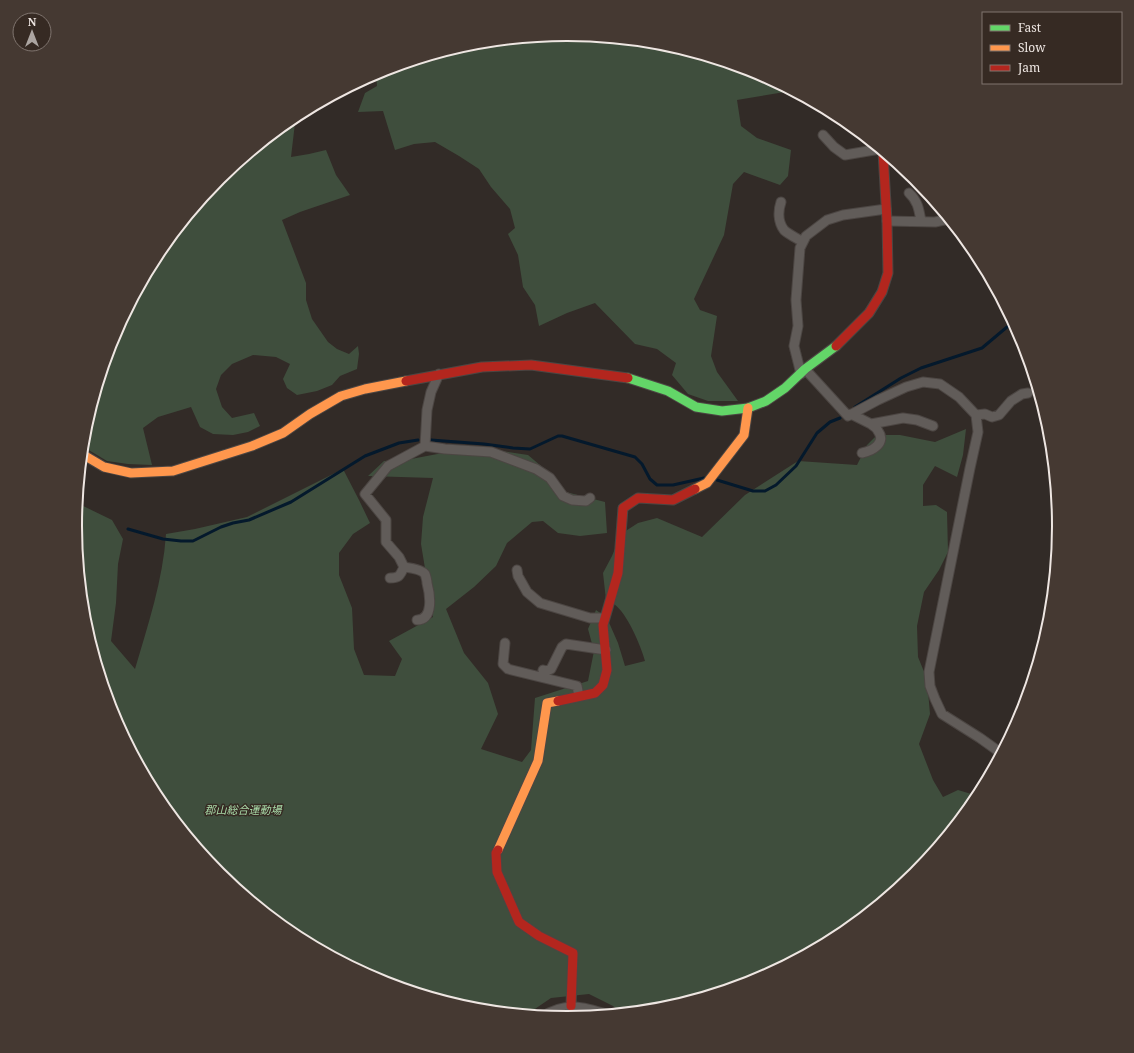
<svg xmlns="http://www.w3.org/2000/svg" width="1134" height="1053" font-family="'Noto Serif','Noto Sans JP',serif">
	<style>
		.green { fill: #3f4e3d }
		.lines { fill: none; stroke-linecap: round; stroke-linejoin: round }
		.stream { stroke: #04192c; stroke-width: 3 }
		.street-casing { stroke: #4c4643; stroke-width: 11 }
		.fast-casing { stroke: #4c4643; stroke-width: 11 }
		.slow-casing { stroke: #4c4643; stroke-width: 11 }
		.jam-casing { stroke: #4c4643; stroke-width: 11 }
		.street { stroke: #615c59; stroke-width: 9 }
		.fast { stroke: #63d668; stroke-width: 9 }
		.slow { stroke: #ff974d; stroke-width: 9 }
		.jam { stroke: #b3261e; stroke-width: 9 }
		.labels { text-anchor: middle; stroke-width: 3; stroke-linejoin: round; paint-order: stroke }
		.park-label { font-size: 11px; font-style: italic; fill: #a9dba9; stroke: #362a23 }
		.rim { fill: none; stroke: #eee6e2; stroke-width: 2 }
	</style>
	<rect width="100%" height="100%" fill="#322b27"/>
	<path class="green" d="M567,34L663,44L756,72L791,91L737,100L741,126L757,138L791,150L788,176L780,185L744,172L733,184L724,235L694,299L700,310L717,316L711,356L717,372L738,401H708L688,394L672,375L676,363L657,349L635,344L595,303L567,313L539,326L535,305L523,287L518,255L508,234L515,228L510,209L491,187L479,169L459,156L435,142L414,144L395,150L383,111L358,112L365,93L377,86L376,73L379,71L471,43Z
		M295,123L291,157L309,154L326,150L336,175L350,195L300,212L282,220L306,283V300L312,319L328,342L337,349L349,354L358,346L359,354L357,369L340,376L332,385L317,391L297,395L287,388L283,379L290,364L276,357L253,355L232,364L221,375L216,389L222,407L232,418L254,413L260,426L248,432L233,435L213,434L200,427L191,407L158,417L143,428L152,465L128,464L107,461L82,446L84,430L112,338L158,253L219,178L285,124Z
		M966,429L963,455L957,477L935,466L923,485V506L936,505L947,512L948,552L939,570L924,592L917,626L918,657L927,679L930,714L919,744L933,780L943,797L958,790L978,796L976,800L915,875L840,936L755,982L663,1010L622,1014L613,1006L589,994L551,998L526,1015L471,1009L378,981L293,936L219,875L157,800L112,715L84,622L75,526L77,503L112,520L123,539L118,564L116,603L111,641L135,669C148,625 163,580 166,534L195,529L247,517L343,469L359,500L370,523L353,534L339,553V575L352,608L354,649L364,675L395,676L402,659L389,641L433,617L421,544L423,517L433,478L368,476L384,461L411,459L448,452L495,450L528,455L553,476L566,492L605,502L607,533L580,536L558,533L543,521L532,522L507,543L496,566L474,587L446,609L464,653L488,683L498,714L481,749L522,762L531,750L535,698L588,681L594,651L588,629L596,610L607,618L618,643L625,666L645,661C641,646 627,613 614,604C612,602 608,601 606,600L603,573L612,556L621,534L638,523L657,518L702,537L745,495L798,461L857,465L867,445L877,435H900L935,442Z"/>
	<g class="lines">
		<path class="stream" d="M855,407L901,378L921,368L982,348L1007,327L1015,324
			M431,440L484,444L513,448L530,449L558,436H562L635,457L642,464L650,479L657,485H673L704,478
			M717,480L753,491H765L776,485L796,466L817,433L830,422L840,418
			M128,529L163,539L181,541H193L221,527L233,523L249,520L291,502L365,456L399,443L418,440"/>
		<g class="street-casing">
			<path id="street" d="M823,135L834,147L845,155L880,149
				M909,193C918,201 919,210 921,221
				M781,202C778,211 778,222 784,230C788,234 798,239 803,242
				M887,221L935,222L949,219
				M805,369L848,416L878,400L906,387L923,382L940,384L959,397L976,415L978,432L970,468L929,672L930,686L935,699L942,714L980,738L1001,753
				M801,374L794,346L798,326L796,300L800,248L806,236L827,220L843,215L886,209
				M851,414L871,424L903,418L917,420L933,426
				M976,415L985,414L992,417L999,415L1011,401L1022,394L1028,393
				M425,446L445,449L491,452L536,469L550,478L563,496L572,500L586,501L590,498
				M862,453C872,451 887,443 878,431C877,428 873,426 871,424
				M517,570L518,576L527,592L540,603L590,618H604
				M390,578C400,578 400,575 404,567
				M417,620C434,620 430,594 427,583C427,581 426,577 425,574C421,569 410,568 404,567L399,557L386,542V520L365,494L388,466L425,446L427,410L431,392L439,374
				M505,643L503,664L508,669L577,686L579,696
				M543,670L547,671L551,669L562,647L566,644L606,650
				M542,1017C566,1001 584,1007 609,1015"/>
		</g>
		<g class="fast-casing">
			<path id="fast" d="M628,378L668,391L696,407L722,411L748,408L766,401L785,388L805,369L836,346"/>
		</g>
		<g class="slow-casing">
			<path id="slow" d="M82,454L104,467L131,473L173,471L252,446L283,433L310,414L341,396L365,389L406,381
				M695,489L707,483L744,435L748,408
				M498,850L538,761L547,703L558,701"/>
		</g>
		<g class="jam-casing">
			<path id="jam" d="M836,346L869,313L882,292L888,273L887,221L883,152
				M406,381L482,367L531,365L628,378
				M558,701L595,693L603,685L607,670L603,625L618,573L623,508L638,498L673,500L695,489
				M498,850L496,853L497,872L519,922L539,936L573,953L571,1006"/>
		</g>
		<use href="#street" class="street"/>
		<use href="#fast" class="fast"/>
		<use href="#slow" class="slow"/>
		<use href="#jam" class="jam"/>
	</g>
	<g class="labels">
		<g class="park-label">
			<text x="243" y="814">郡山総合運動場</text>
		</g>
	</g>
	<path d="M0 0H1134V1053H0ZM82 526a485 485 0 1 1 970 0a485 485 0 1 1-970 0Z" fill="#453932" fill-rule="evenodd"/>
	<path class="rim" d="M82 526a485 485 0 1 1 970 0a485 485 0 1 1-970 0Z"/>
	<rect x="982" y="12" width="140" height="72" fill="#362a23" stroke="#80756f"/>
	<rect x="990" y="25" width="20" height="6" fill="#63d668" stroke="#80756f"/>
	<text x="1018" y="32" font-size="12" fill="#eee6e2">Fast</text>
	<rect x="990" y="45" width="20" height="6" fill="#ff974d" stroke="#80756f"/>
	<text x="1018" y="52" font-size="12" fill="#eee6e2">Slow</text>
	<rect x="990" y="65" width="20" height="6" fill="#b3261e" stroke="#80756f"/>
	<text x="1018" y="72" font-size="12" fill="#eee6e2">Jam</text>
	<g transform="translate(32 32)"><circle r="19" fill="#362a23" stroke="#80756f"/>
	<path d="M0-3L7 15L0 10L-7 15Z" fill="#aca5a1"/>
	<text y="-6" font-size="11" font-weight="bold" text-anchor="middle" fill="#eee6e2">N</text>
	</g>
</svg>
